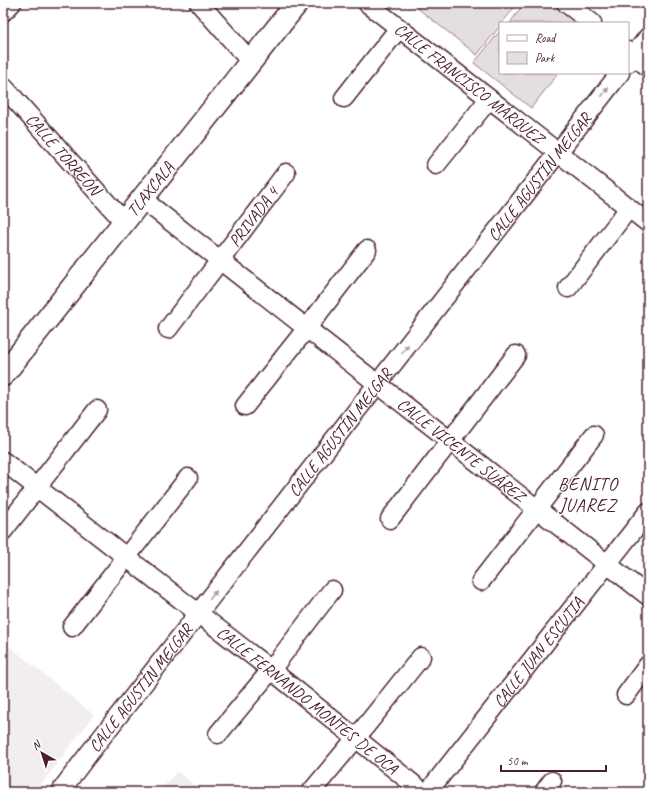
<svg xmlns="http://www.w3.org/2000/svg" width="651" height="795" font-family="Caveat,sans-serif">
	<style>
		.built { fill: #f2eeef }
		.green { fill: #e5dee0; stroke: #987e86 }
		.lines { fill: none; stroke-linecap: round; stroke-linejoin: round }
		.minor-casing { stroke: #4a1f2b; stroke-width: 21 }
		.major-casing { stroke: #4a1f2b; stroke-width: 25 }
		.minor { stroke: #fff; stroke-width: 18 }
		.major { stroke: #fff; stroke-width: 22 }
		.oneway { fill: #ae9aa0 }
		.labels { text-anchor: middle; stroke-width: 3; stroke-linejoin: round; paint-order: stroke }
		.street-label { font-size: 17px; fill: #4a1f2b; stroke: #fff }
		.neighbourhood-label { font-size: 18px; letter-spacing: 1px; fill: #4a1f2b; stroke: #fff }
	</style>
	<rect width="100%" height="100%" fill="#fff"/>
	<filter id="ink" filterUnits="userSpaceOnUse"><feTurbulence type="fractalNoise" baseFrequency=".025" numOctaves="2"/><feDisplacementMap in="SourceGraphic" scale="8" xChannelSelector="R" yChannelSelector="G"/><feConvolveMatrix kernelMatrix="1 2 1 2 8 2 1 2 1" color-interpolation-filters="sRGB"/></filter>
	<g filter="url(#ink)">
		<path class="built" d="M3,641L94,715L36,791L3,787Z
			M177,771L203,792H159Z"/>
		<path class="green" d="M411,3H518L502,23H500V26L477,55Z
			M524,3H552L579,23H510Z
			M500,31V73H555L557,75L531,108L474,63Z"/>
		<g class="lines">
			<g class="minor-casing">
				<g id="minor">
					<path d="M199,3L251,62"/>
					<path id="s1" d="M367,3L648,223"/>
					<path d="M566,3L592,23"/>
					<path d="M3,12L12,3"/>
					<path d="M628,51L648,67"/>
					<path d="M628,63L648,37"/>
					<path id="s2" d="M3,86L124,222"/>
					<path d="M344,98L399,28"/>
					<path d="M436,165L489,99"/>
					<path id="s3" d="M142,199L648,596"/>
					<path d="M568,288L629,208"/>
					<path id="s4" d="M168,329L286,173"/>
					<path d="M245,406L307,328L367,250"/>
					<path id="s5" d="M3,461L271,670L423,792"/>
					<path d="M390,519L516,355"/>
					<path d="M3,531L97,410"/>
					<path d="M481,581L594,435"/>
					<path d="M72,627L188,478"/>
					<path d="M626,695L648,665"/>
					<path d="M218,734L271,670L332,590"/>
					<path id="s6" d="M61,792L65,785L87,756L620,73"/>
					<path d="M311,792L356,738L421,657"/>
					<path id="s7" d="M428,792L648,512"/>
					<path d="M544,792L552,781"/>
				</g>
			</g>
			<g class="major-casing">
				<g id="major">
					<path id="s8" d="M3,375L297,3"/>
				</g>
			</g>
			<use href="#minor" class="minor"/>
			<use href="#major" class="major"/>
		</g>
		<defs><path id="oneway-solid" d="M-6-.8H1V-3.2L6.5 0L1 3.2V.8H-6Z"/></defs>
		<g class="oneway">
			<use href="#oneway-solid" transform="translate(605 92) rotate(-52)"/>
			<use href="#oneway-solid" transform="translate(405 349) rotate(-52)"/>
			<use href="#oneway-solid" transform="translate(213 595) rotate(-52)"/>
		</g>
	</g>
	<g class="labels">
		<g class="street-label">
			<text dy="6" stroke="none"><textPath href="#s1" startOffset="130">CALLE FRANCISCO MÁRQUEZ</textPath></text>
			<text dy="6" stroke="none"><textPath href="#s2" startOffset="91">CALLE TORREÓN</textPath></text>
			<text dy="6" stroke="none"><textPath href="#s6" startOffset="779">CALLE AGUSTÍN MELGAR</textPath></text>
			<text dy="6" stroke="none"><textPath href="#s8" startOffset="237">TLAXCALA</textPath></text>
			<text dy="6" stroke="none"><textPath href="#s4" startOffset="141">PRIVADA 4</textPath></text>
			<text dy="6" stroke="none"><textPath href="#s6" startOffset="455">CALLE AGUSTÍN MELGAR</textPath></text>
			<text dy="6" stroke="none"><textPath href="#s3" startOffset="406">CALLE VICENTE SUÁREZ</textPath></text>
			<text dy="6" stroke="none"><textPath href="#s7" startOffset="178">CALLE JUAN ESCUTIA</textPath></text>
			<text dy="6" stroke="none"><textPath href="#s6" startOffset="131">CALLE AGUSTÍN MELGAR</textPath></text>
			<text dy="6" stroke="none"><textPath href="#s5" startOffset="387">CALLE FERNANDO MONTES DE OCA</textPath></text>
		</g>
		<g class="neighbourhood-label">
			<text x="588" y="490">BENITO<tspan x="588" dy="21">JUAREZ</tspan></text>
		</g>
	</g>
	<rect width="651" height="795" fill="none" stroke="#fff" stroke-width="16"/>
	<rect x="8" y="8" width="635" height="779" fill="none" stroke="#4a1f2b" stroke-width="1.5" filter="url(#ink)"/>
	<rect x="499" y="22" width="130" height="52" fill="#ffffff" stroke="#b7a5aa"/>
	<rect x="507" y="35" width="20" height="6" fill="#ffffff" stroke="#b7a5aa"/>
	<text x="535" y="42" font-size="12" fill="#4a1f2b">Road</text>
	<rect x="507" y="52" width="20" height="12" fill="#e5dee0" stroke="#b7a5aa"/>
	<text x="535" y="62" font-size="12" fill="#4a1f2b">Park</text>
	<g transform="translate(42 753) rotate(321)" stroke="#ffffff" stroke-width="3" paint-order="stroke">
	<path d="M0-3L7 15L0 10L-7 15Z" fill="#4a1f2b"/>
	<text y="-6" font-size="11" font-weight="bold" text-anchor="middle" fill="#4a1f2b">N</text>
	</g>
	<path d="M501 765v6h105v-6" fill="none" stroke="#4a1f2b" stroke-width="2"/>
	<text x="507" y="765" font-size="12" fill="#4a1f2b" stroke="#ffffff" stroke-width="3" paint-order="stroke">50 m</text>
</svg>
